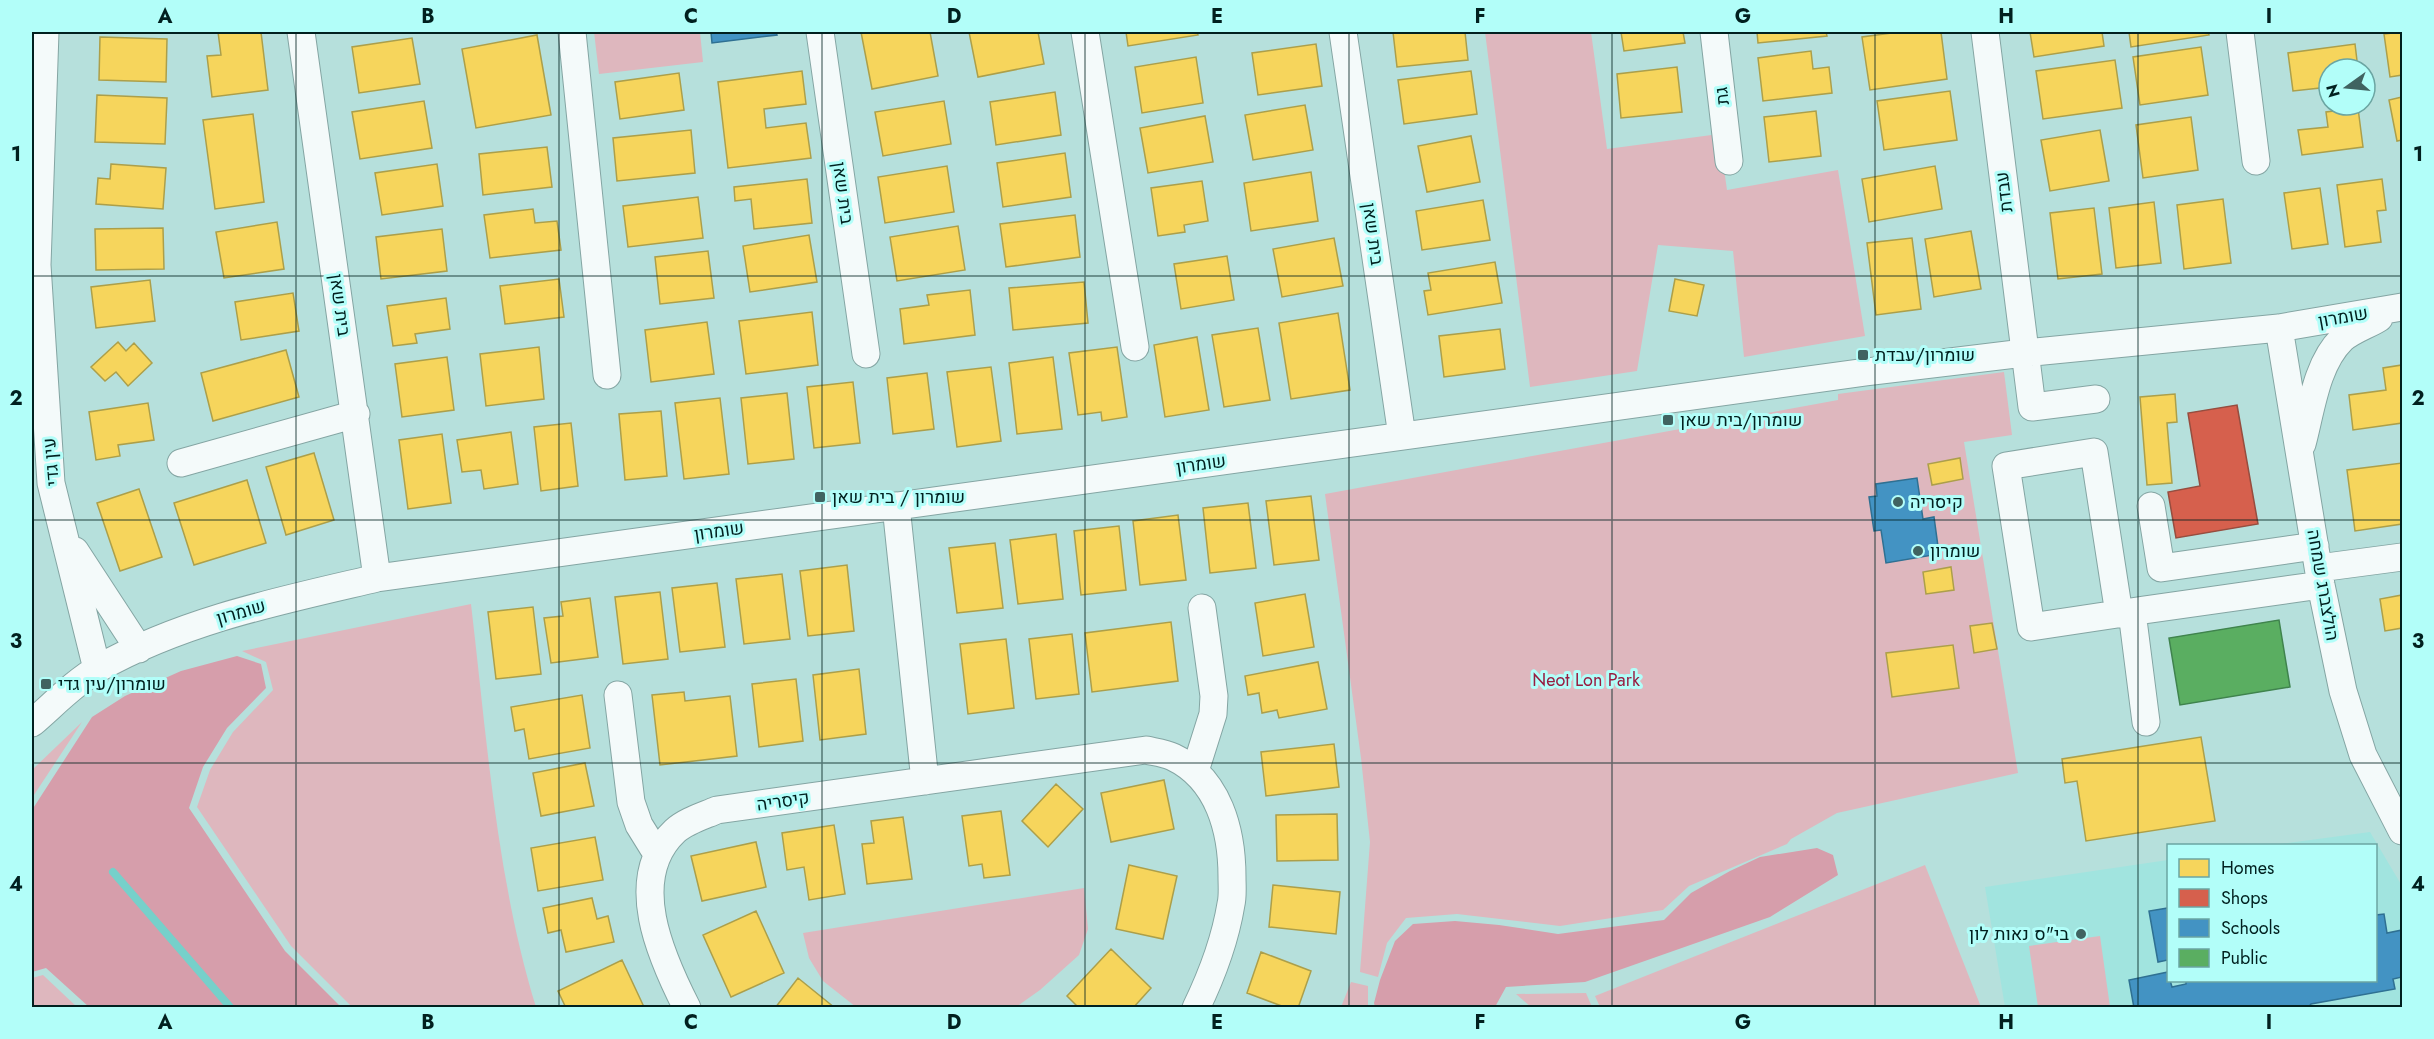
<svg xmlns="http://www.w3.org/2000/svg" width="2434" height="1039" font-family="Jost,Heebo,sans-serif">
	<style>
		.built { fill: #a1e4df }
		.green { fill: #deb7be }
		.forest { fill: #d69eab }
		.homes { fill: #f6d55c; stroke: #ac9f4a; stroke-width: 1.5 }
		.shops { fill: #d6604d; stroke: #964d3f; stroke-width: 1.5 }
		.schools { fill: #4393c3; stroke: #2f7092; stroke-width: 1.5 }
		.public { fill: #5aae61; stroke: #3f834d; stroke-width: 1.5 }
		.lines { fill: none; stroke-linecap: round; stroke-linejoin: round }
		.stream { stroke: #76d0ca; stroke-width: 8 }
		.minor-casing { stroke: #84a5a3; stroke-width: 29 }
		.minor { stroke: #f4fafa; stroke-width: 27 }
		.grid { fill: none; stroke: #01201f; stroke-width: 1.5; stroke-opacity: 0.55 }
		.poi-dot { fill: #406361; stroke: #b2fef9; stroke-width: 2 }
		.labels { text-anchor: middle; stroke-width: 6; stroke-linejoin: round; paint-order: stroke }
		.street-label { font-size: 18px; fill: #01201f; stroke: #b2fef9 }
		.poi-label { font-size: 18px; fill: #01201f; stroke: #b2fef9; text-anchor: start }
		.park-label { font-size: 18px; fill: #981c40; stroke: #b2fef9 }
		.neatline { fill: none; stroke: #01201f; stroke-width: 2 }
		.grid-label { font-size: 20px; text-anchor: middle; font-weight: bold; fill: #01201f }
	</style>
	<rect width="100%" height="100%" fill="#b6e0dc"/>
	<path class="built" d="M2370,832L2402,886V1007H2005L1985,887L2168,860V980H2376V846L2273,845Z"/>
	<path class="green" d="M594,32H700L703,62L599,74Z
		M1485,32H1591L1607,149L1719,134L1727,190L1838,170L1865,336L1744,357L1733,251L1658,245L1637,371L1530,387Z
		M2004,372L2012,435L1964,442L2018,773L1837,813L1791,839L1787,844L1689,886L1663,910L1560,926L1457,914L1406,918L1387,943L1378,977L1360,972L1370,842L1361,758L1325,494L1838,400V394Z
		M471,604C487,739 496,877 536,1007H352L291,946L197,807L210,770L233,732L273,690L266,662L242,651Z
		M82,722L32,798V770Z
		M1925,865L1981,1007H1600L1595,996Z
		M1084,888L1088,929L1079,955L1040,990L1016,1007H856L823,981L809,958L803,933Z
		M2100,936L2110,1007H2038L2029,946Z
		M43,975L77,1007H32V978Z
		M1351,982L1368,986V1007H1341Z
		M1586,993L1592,1007H1531L1516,994Z"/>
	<path class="forest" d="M237,656L261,664L266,688L227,728L203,767L189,808L285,951L341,1007H89L46,968L32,972V810L92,717L125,696L181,671Z
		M1817,848L1833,855L1838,875L1770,917L1585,982L1506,987L1495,1007H1375L1374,1003L1380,980L1395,941L1413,924L1455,921L1499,925L1558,934L1664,920L1691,893L1730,871L1760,857Z"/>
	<path class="homes" d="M218,32H261L268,90L212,97L207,56L221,55Z
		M861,32H930L938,76L872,89Z
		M969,32H1038L1044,64L978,77Z
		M1126,32H1197L1198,35L1128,46Z
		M1393,32H1465L1468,60L1397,67Z
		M1621,32H1683L1685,43L1624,51Z
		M1757,32H1826L1827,36L1758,43Z
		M1899,32H1941L1947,79L1870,90L1862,37Z
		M2030,32H2102L2104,46L2034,57Z
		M2129,32H2208L2209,35L2131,47Z
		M2402,32V75L2390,77L2384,34Z
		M537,35L551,115L476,128L462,49Z
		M100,37L167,39L166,82L99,80Z
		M412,38L420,84L359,93L352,47Z
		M1316,44L1322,86L1258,95L1252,53Z
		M2355,44L2358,69H2329V87L2293,91L2288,53Z
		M2201,47L2208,95L2140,105L2133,57Z
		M1811,51L1813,69L1829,67L1832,93L1763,101L1758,58Z
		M1196,57L1203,103L1142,113L1135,67Z
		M2115,60L2122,108L2043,119L2036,71Z
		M1677,67L1682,112L1621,118L1617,74Z
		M802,71L806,104L764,109L766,128L806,123L811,158L728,168L718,82Z
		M1471,71L1477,114L1404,124L1398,80Z
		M679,73L684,110L620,119L615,82Z
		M1950,91L1957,140L1884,150L1877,101Z
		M1055,92L1061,135L996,145L990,102Z
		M97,95L167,98L165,144L95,142Z
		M2402,97V140L2397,141L2389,100Z
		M424,101L432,148L360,159L352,112Z
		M944,101L951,144L883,156L875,112Z
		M1305,105L1313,150L1253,160L1245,115Z
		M2358,108L2363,147L2302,155L2298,130L2328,127L2326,112Z
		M1816,111L1821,156L1769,162L1764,117Z
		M253,114L264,202L215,209L203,120Z
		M1205,116L1213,162L1148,173L1140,128Z
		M2191,117L2198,170L2143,178L2136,125Z
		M691,130L695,173L617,181L613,138Z
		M2100,130L2109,181L2050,191L2041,140Z
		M1471,136L1480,182L1427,192L1418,146Z
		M547,147L552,187L483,195L479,154Z
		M1065,153L1071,197L1003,207L997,163Z
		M111,164L166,168L163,209L96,204L98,178L110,179Z
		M437,164L443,206L382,215L375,173Z
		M947,166L954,212L885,223L878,177Z
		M1935,166L1942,209L1869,222L1862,179Z
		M1311,172L1318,221L1251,231L1244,183Z
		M807,179L812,223L754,229L751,199L735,201L734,187Z
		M2382,179L2386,210L2377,211L2381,242L2345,247L2337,185Z
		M1202,181L1208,221L1184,225L1185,232L1158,236L1151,188Z
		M2320,188L2328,244L2292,249L2284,193Z
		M698,197L703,238L628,247L623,206Z
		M2223,199L2231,263L2184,269L2177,205Z
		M1483,200L1490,240L1422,250L1416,211Z
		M2154,202L2161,263L2116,268L2109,208Z
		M2094,208L2102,274L2058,279L2050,213Z
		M533,209L535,223L557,221L561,250L490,258L484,215Z
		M1075,215L1080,257L1006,267L1000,224Z
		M277,222L284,269L224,278L216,232Z
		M958,226L965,270L897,281L890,237Z
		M163,228L164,269L96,270L95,229Z
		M442,229L447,271L381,279L376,237Z
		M1971,231L1981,289L1934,297L1925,239Z
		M809,235L817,282L750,292L743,246Z
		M1334,238L1343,286L1282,297L1273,249Z
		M1912,238L1921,309L1876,315L1867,243Z
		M708,251L714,298L660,304L655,257Z
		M1227,256L1234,300L1181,309L1174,264Z
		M1495,262L1502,303L1428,315L1424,291L1431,290L1428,273Z
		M559,279L564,317L505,324L500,286Z
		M1675,279L1704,285L1697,316L1669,311Z
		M150,280L155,321L96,328L91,287Z
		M1084,282L1088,323L1013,330L1009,288Z
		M970,290L975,335L904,344L900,309L929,305L927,295Z
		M293,293L299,331L241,340L235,302Z
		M446,298L450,329L415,334L417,343L393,346L387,306Z
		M812,312L818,365L746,374L739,321Z
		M1338,313L1350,390L1291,399L1279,323Z
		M707,322L714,374L651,382L645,330Z
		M1258,328L1270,400L1224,407L1212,335Z
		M1500,329L1505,369L1444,377L1439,336Z
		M1197,337L1209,410L1165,417L1154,345Z
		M118,342L126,351L134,343L152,363L128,386L116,372L105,381L91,367Z
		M539,347L544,399L486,406L480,354Z
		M1117,347L1127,417L1102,421L1101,412L1078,415L1069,353Z
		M286,350L299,397L213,421L201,373Z
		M447,357L454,410L402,417L395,364Z
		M1053,357L1062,429L1017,434L1009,363Z
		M2402,365V423L2353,430L2349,395L2386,390L2383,368Z
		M991,367L1001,441L957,447L947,372Z
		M927,373L934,429L893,434L887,378Z
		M853,382L860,443L814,448L807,387Z
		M787,393L794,459L748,464L741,398Z
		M2175,394L2177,422L2167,423L2172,483L2147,485L2140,397Z
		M720,398L729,474L684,479L675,403Z
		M148,403L154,440L118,445L120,456L96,460L89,412Z
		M661,411L667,476L625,480L619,414Z
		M571,423L578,486L541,491L534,427Z
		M511,432L518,484L484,489L481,470L462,472L457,440Z
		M442,434L451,503L408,509L399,440Z
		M314,453L334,520L286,535L266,467Z
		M1960,458L1963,479L1932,485L1928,464Z
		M2402,463V524L2355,531L2347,470Z
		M247,480L266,543L194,565L174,503Z
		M139,489L162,557L120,571L97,503Z
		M1311,496L1319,560L1274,565L1266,501Z
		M1248,503L1256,568L1210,573L1203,508Z
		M1178,515L1186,580L1140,585L1133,521Z
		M1119,526L1126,590L1081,595L1074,531Z
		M1056,534L1063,599L1018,604L1010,540Z
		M995,543L1003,608L957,613L949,548Z
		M847,565L854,631L808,636L800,571Z
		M1951,567L1954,590L1926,594L1923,572Z
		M782,574L790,639L744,644L736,579Z
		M717,583L725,647L680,652L672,588Z
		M660,592L668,659L623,664L615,597Z
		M1305,594L1314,647L1263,656L1255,603Z
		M2402,595V628L2385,631L2380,599Z
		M590,598L598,657L551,663L544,618L563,616L561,602Z
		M533,607L541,674L496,679L488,612Z
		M1171,622L1178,681L1092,692L1085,633Z
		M1992,623L1997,649L1974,653L1970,626Z
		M1072,634L1079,694L1036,699L1029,639Z
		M1006,639L1014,708L968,714L960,644Z
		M1953,645L1959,688L1892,697L1886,653Z
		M1318,662L1327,709L1279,718L1277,710L1262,713L1259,693L1248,695L1245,676Z
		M859,669L866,734L820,740L813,675Z
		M796,679L803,741L759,747L752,684Z
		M684,692L685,701L730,696L737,756L660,765L652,695Z
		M582,695L590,748L529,759L524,729L515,731L511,707Z
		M2201,737L2215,821L2086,841L2077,781L2065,783L2062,759Z
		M1334,744L1339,787L1266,796L1261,752Z
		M585,763L594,806L541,816L533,773Z
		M1164,780L1174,829L1111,842L1101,793Z
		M1056,784L1083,809L1048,847L1022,821Z
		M1001,811L1010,875L984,878L982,864L969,866L962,816Z
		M1337,814L1338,860L1277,861L1276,815Z
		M903,817L912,879L867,884L862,844L874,843L871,821Z
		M834,825L845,894L809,900L804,867L787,870L782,833Z
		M595,837L603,880L538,891L531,848Z
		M756,842L766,887L702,901L691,856Z
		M1129,865L1177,876L1163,939L1116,929Z
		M1273,885L1340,892L1336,934L1269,927Z
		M592,898L597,919L608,916L614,942L566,952L561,930L548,933L543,908Z
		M756,911L784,973L731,997L703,935Z
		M1111,949L1151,988L1133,1008H1079L1067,996Z
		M1261,952L1311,971L1298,1008H1287L1247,993Z
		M622,960L644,1007L566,1008L558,991Z
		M798,978L835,1008H775Z"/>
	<path class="shops" d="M2237,405L2258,524L2176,538L2168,492L2200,486L2188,413Z"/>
	<path class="schools" d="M711,32H776L777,35L712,43Z
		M1917,478L1923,519L1934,517L1939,554L1886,563L1881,530L1874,531L1869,497L1877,496L1876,484Z
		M2168,908V960L2158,962L2149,911Z
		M2384,914L2387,933L2402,930V977L2393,979L2395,989L2311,1004L2308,1008H2134L2129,980L2168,972V980H2170L2172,987L2186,984V980H2376V915Z"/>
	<path class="public" d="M2279,620L2290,687L2180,705L2169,638Z"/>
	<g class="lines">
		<path class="stream" d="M113,872L231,1008"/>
		<g class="minor-casing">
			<path id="minor" d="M45,32L37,265L51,483L97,669
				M301,32L377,578
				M572,32L607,375
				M820,32L866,354
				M1085,32L1135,347
				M1343,32L1402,436
				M1714,32L1729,161
				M1985,32L2032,407L2096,399
				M2240,32L2256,161
				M2279,328L2321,585L2343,691L2363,755L2402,831
				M2302,444C2311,411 2316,364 2342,339C2352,330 2368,325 2379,318
				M181,463L356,414
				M896,506L925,781
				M2151,506L2161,568L2315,546
				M75,551L139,649
				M2319,568L2402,557
				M2132,612L2146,722
				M2119,614L2094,452L2006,466L2031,627L2144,610L2321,585
				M618,695L631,802L639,825L657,854
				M32,723C52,706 76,681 99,668C184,620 283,600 377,578L1866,372L2024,353L2279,328L2402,307
				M1195,771L1213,714L1214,696L1202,608
				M687,1008C661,957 625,878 675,831C686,821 703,816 717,810L1146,750C1155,752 1165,753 1173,757C1219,779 1232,831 1232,877C1232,886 1233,896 1231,904C1225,941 1212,975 1196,1008"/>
		</g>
		<use href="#minor" class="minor"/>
	</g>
	<path class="grid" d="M296,32V1008M559,32V1008M822,32V1008M1085,32V1008M1349,32V1008M1612,32V1008M1875,32V1008M2138,32V1008M32,276H2402M32,520H2402M32,763H2402"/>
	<g class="poi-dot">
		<rect x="1857" y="349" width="12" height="12" rx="3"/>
		<rect x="1662" y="414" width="12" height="12" rx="3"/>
		<rect x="814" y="491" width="12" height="12" rx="3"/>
		<circle cx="1898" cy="502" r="6"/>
		<circle cx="1918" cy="551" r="6"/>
		<rect x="40" y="678" width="12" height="12" rx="3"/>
		<circle cx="2081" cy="934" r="6"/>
	</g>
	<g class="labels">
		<g class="street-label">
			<text transform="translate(1722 96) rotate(-97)" y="6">גת</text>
			<text transform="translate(2004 192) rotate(-97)" y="6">עבדת</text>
			<text transform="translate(843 193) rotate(82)" y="6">בית שאן</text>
			<text transform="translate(1373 234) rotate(82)" y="6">בית שאן</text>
			<text transform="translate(340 305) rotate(82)" y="6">בית שאן</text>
			<text transform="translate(2343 317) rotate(-10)" y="6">שומרון</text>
			<text transform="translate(51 462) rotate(-95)" y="6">עין גדי</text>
			<text transform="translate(1201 464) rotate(-8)" y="6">שומרון</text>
			<text transform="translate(719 531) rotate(-8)" y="6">שומרון</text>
			<text transform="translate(2323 585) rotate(80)" y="6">הולצברג שמחה</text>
			<text transform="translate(241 612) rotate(-16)" y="6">שומרון</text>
			<text transform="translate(783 801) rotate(-8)" y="6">קיסריה</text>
		</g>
		<g class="poi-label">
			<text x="1875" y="361">שומרון/עבדת</text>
			<text x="1680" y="426">שומרון/בית שאן</text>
			<text x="832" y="503">שומרון / בית שאן</text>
			<text x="1910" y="508">קיסריה</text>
			<text x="1930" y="557">שומרון</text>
			<text x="58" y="690">שומרון/עין גדי</text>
			<text x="2069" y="940" text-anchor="end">בי"ס נאות לון</text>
		</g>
		<g class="park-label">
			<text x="1586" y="686">Neot Lon Park</text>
		</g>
	</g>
	<rect width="2434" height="1039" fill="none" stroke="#b2fef9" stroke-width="66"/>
	<rect x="2167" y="844" width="210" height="138" fill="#b2fef9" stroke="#6ba5a2" stroke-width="1.5"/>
	<rect x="2179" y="859" width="30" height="18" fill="#f6d55c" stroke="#6ba5a2" stroke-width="1.5"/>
	<text x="2221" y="874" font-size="18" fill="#01201f">Homes</text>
	<rect x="2179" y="889" width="30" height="18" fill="#d6604d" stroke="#6ba5a2" stroke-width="1.5"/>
	<text x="2221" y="904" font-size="18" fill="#01201f">Shops</text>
	<rect x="2179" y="919" width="30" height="18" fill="#4393c3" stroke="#6ba5a2" stroke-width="1.5"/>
	<text x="2221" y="934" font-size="18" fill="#01201f">Schools</text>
	<rect x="2179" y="949" width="30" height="18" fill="#5aae61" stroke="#6ba5a2" stroke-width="1.5"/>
	<text x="2221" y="964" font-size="18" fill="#01201f">Public</text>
	<g transform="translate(2347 87) rotate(255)"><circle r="28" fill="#b2fef9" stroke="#6ba5a2" stroke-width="1.5"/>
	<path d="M0-4.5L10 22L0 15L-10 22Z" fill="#406361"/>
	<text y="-9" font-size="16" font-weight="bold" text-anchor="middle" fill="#01201f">N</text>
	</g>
	<rect x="33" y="33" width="2368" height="973" class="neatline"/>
	<g class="grid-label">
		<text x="165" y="23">A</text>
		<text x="428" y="23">B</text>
		<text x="691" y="23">C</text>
		<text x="954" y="23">D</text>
		<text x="1217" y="23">E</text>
		<text x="1480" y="23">F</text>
		<text x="1743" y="23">G</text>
		<text x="2006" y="23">H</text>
		<text x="2269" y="23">I</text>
		<text x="16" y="161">1</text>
		<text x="2418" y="161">1</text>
		<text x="16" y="405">2</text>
		<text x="2418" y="405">2</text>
		<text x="16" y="648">3</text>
		<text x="2418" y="648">3</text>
		<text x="16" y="891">4</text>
		<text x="2418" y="891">4</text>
		<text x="165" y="1029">A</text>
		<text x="428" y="1029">B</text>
		<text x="691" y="1029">C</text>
		<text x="954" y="1029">D</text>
		<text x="1217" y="1029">E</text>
		<text x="1480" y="1029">F</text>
		<text x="1743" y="1029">G</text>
		<text x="2006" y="1029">H</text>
		<text x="2269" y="1029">I</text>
	</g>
</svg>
